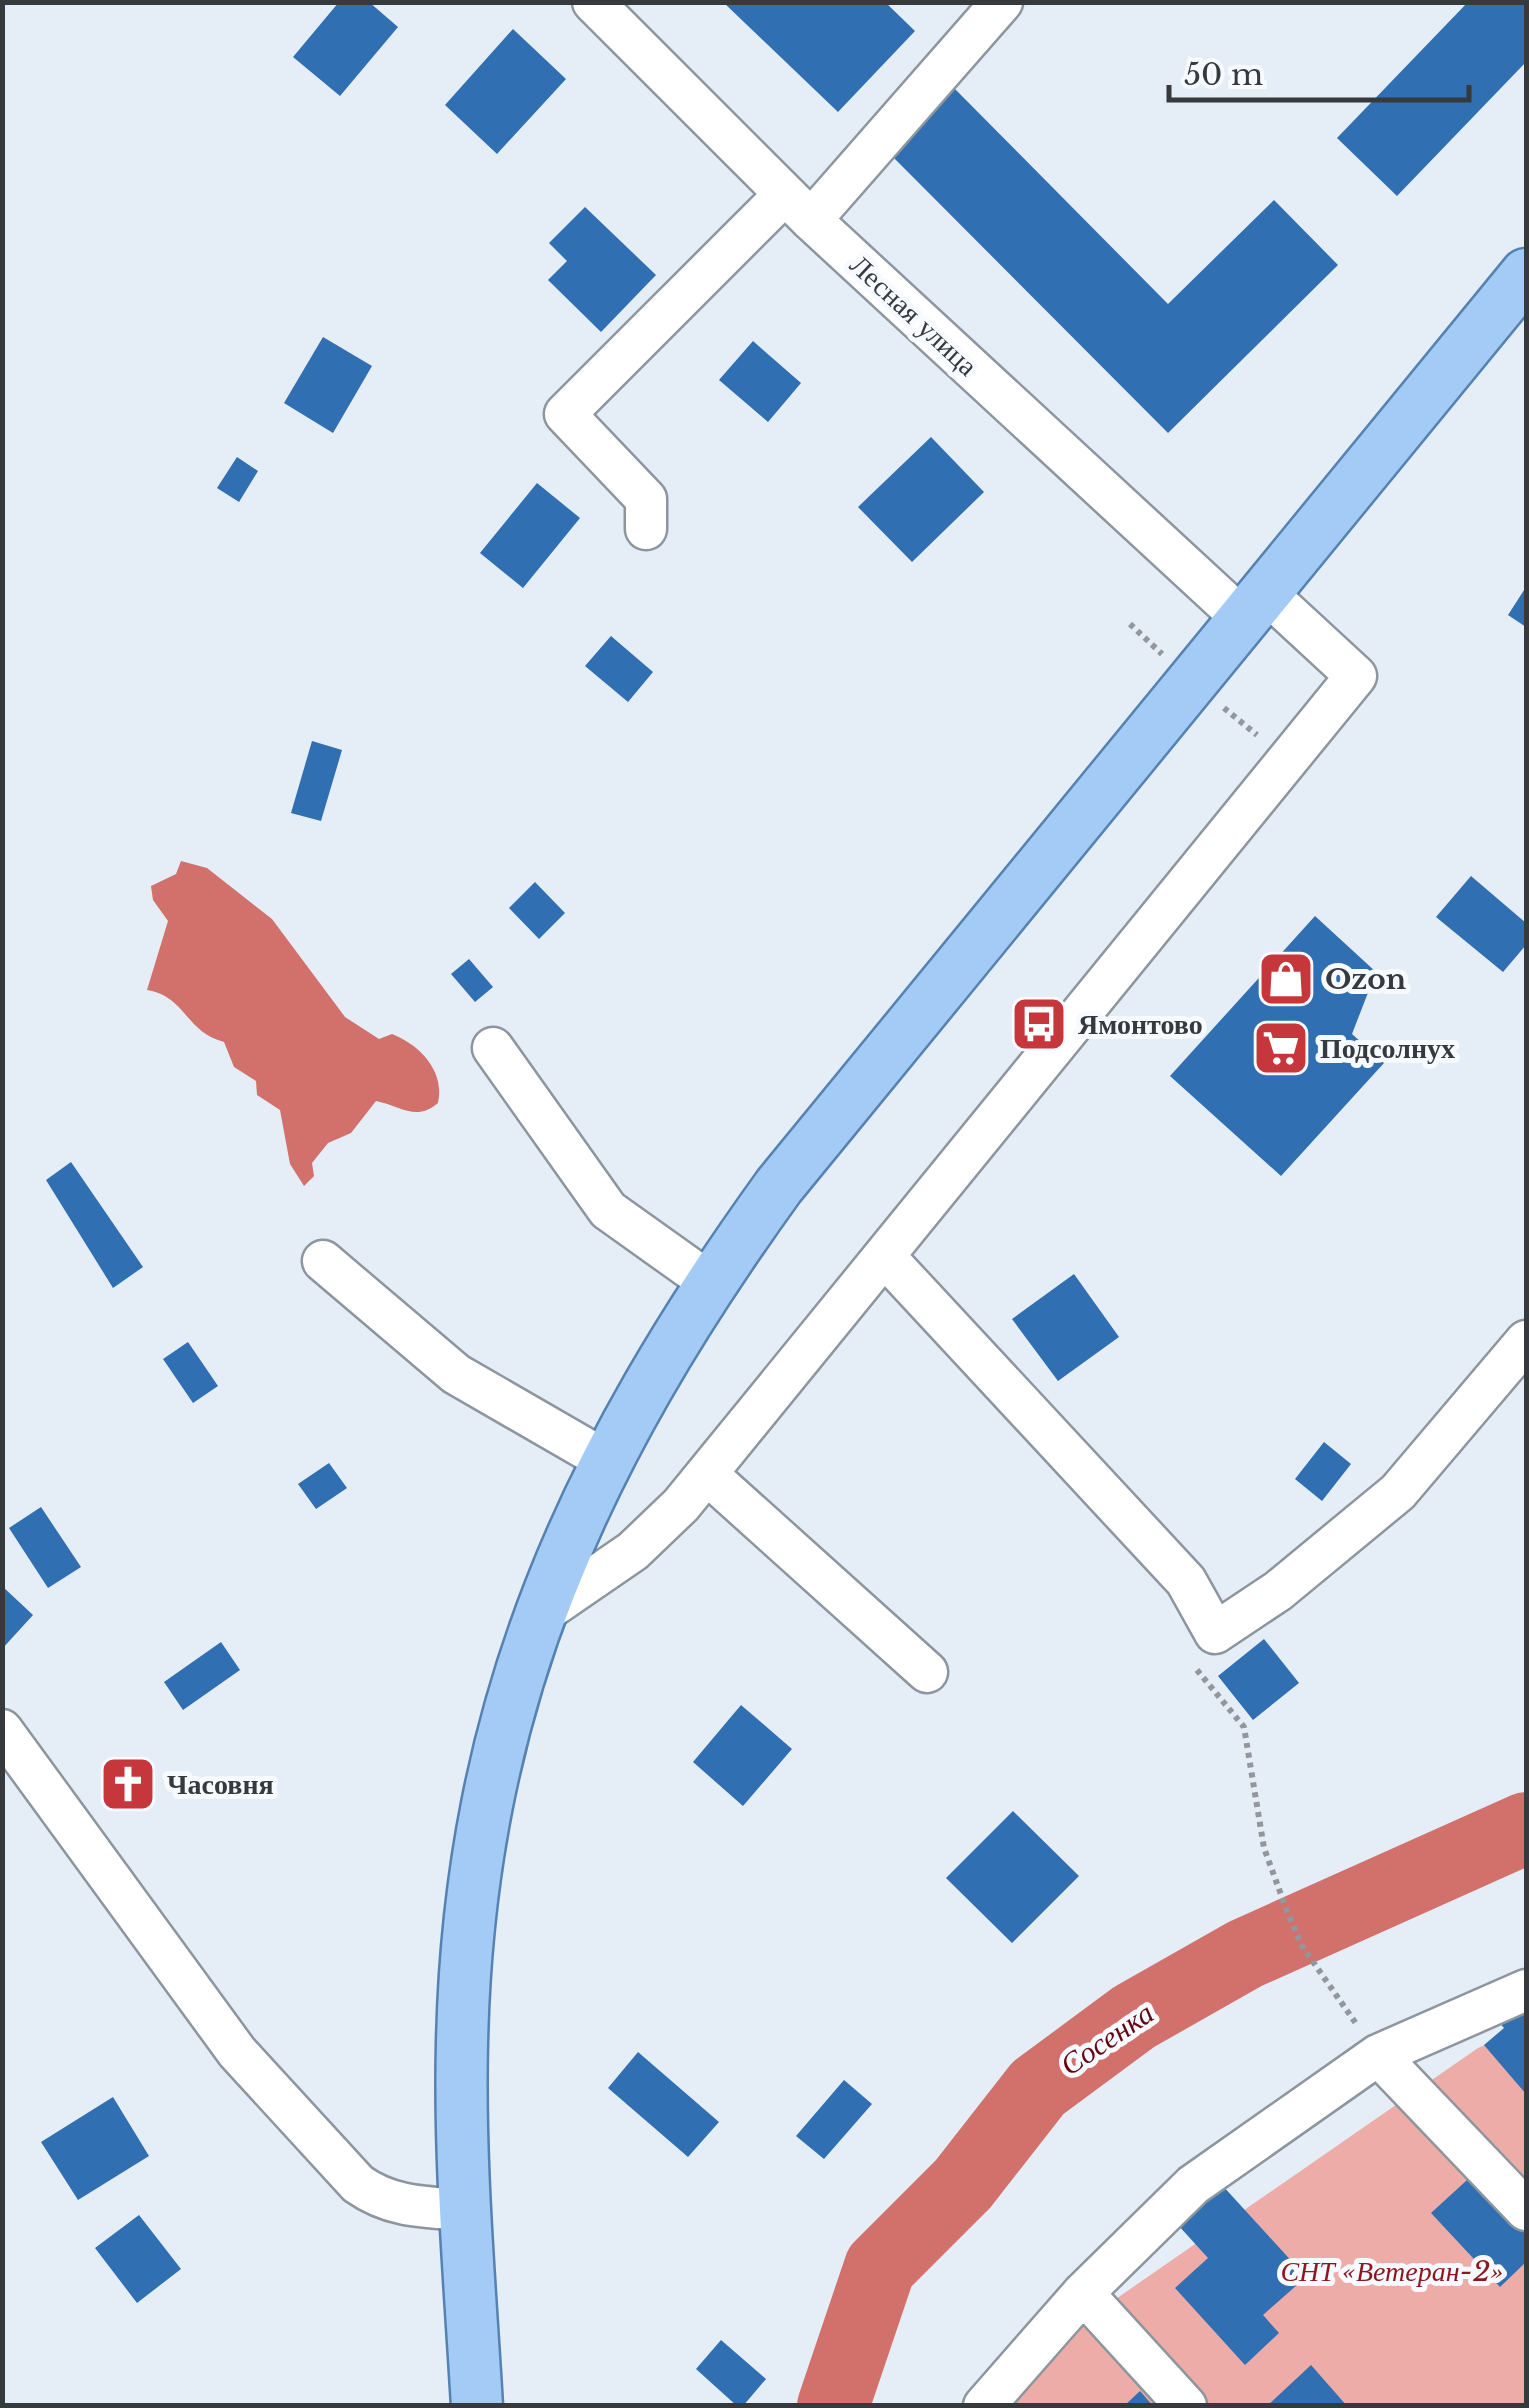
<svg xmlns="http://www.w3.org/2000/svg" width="1529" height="2408" font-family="'Libre Baskerville',serif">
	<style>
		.green { fill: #edaca7 }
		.water { fill: #d2716c }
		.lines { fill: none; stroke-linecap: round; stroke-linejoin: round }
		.river { stroke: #d2716c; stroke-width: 72 }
		.building { fill: #2f6fb2 }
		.minor-casing { stroke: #8d959e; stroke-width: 45 }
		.major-casing { stroke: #5582b1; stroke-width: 55 }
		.path { stroke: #91979d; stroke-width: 6; stroke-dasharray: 5 5; stroke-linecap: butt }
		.minor { stroke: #fff; stroke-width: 40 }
		.major { stroke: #a3cbf6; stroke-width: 50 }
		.labels { text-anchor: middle; stroke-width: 10; stroke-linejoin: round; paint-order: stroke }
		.street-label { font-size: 28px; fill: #363a3d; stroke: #f7fafe }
		.poi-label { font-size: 28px; font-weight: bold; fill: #363a3d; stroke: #f7fafe; text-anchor: start }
		.park-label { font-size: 28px; font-style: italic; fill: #8e161f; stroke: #f7fafe }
		.water-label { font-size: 30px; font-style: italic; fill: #630610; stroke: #f7fafe }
	</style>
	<rect width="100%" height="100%" fill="#e5edf7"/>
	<path class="green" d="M1526,2026V2405H1012L1009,2373L1478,2048Z"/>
	<path class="water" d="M181,861L207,868L272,919L345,1017L379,1039L392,1034C420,1045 445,1071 438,1103C416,1122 401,1106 376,1101L351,1133L328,1143L312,1163L314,1176L304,1186L290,1164L280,1110L257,1095L256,1081L234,1067L224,1042C184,1031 187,997 147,990L168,921L153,900L151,886L176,874Z"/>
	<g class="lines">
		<path class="river" d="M833,2406L880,2267L963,2184L1038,2088L1134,2017L1245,1954L1526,1828"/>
	</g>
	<path class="building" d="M339,2H369L398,27L340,96L293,57Z
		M723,2H885L915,31L838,112Z
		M1468,2H1526V62L1397,196L1337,138Z
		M513,29L566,79L497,154L445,105Z
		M952,86L1168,304L1274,200L1338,265L1168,433L887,151Z
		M585,207L656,275L601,332L548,280L567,261L549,243Z
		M323,337L372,366L333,433L284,403Z
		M753,341L801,383L768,422L719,380Z
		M931,437L984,492L912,562L858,507Z
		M237,457L258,471L239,502L217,488Z
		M537,483L580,518L523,588L480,553Z
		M1526,587V627L1508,615Z
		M611,636L653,672L628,702L585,666Z
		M312,741L342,750L321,821L291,813Z
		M1471,876L1526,923V945L1503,972L1436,917Z
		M535,882L565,913L539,939L509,908Z
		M1315,916L1376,972L1352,1034L1384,1063L1281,1176L1170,1076Z
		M469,959L493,987L475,1002L451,974Z
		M71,1162L143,1267L113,1288L46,1180Z
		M1074,1274L1119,1337L1058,1381L1012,1319Z
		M188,1342L218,1386L193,1403L163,1359Z
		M1324,1442L1351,1464L1322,1501L1295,1479Z
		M329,1463L347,1488L316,1509L298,1484Z
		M41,1507L81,1567L48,1588L9,1528Z
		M2,1586L33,1615L2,1649Z
		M1264,1639L1299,1683L1253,1720L1218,1676Z
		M221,1642L240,1670L183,1710L164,1682Z
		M741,1705L792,1749L743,1806L693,1762Z
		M1013,1811L1079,1876L1012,1943L946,1878Z
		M1526,2005V2094L1484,2045L1504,2028L1497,2020Z
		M638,2052L719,2122L688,2157L608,2088Z
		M844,2080L872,2104L824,2159L796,2136Z
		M113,2097L149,2156L78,2200L41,2142Z
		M1478,2170L1526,2222V2262L1500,2287L1431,2213Z
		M1222,2185L1306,2277L1263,2315L1279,2333L1245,2365L1175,2288L1208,2258L1178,2225Z
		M139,2215L181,2269L137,2303L95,2248Z
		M721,2340L766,2379L743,2406H737L696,2369Z
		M1311,2365L1347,2406H1267Z
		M1140,2391L1153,2406H1124Z"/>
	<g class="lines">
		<g class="minor-casing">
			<path id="minor" d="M593,2L811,220L1243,619
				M811,220L1002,2
				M646,529V499L565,414L785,194
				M493,1048L608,1210L709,1282
				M886,1258L1186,1581L1215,1633L1278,1591L1398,1492L1526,1341
				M323,1261L456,1374L605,1460
				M707,1474L927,1672
				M537,1617L633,1551L681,1505L1356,676L1265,592
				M2,1730L237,2052L358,2184C392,2208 426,2207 466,2210
				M1378,2055L1526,1990
				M1083,2293L1186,2406
				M984,2406L1083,2293L1193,2185L1378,2055L1526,2210"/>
		</g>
		<g class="major-casing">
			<path id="major" d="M477,2406C470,2285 459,2163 462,2043C469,1705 584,1456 779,1186L1526,274"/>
		</g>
		<path class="path" d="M1130,624L1162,654
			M1224,708L1257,735
			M1197,1670L1244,1727L1264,1848L1287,1911L1302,1946L1357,2025"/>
		<use href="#minor" class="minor"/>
		<use href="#major" class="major"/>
	</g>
	<defs>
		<g id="shop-square" transform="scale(2.875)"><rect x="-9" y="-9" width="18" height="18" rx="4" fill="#c6373b" stroke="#f7fafe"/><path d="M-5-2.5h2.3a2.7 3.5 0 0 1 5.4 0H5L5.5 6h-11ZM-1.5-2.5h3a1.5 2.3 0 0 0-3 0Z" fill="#fff"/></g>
		<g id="bus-square" transform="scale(2.875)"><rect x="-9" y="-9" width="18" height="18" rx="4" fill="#c6373b" stroke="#f7fafe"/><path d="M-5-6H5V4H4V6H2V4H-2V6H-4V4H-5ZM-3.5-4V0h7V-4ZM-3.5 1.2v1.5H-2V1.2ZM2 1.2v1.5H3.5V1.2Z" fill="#fff"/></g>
		<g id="supermarket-square" transform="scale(2.875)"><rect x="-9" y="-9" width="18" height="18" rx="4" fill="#c6373b" stroke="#f7fafe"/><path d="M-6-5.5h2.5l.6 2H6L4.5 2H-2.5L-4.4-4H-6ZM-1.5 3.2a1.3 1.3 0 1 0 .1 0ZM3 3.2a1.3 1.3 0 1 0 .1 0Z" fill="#fff"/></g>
		<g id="church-square" transform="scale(2.875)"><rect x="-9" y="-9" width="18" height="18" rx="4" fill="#c6373b" stroke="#f7fafe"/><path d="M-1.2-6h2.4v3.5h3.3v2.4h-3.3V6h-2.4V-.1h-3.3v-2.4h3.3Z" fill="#fff"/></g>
	</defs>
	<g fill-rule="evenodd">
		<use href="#shop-square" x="1286" y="979"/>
		<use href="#bus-square" x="1039" y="1024"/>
		<use href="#supermarket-square" x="1281" y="1048"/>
		<use href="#church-square" x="128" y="1784"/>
	</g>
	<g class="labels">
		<g class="street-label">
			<text transform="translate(914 315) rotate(43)" y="10">Лесная улица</text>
		</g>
		<g class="poi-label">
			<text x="1325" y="989">Ozon</text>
			<text x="1078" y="1034">Ямонтово</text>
			<text x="1320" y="1058">Подсолнух</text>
			<text x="167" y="1794">Часовня</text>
		</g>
		<g class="park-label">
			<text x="1392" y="2281">СНТ «Ветеран-2»</text>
		</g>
		<g class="water-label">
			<text transform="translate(1107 2039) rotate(-34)" y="10">Сосенка</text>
		</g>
	</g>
	<rect width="1529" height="2408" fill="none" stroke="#363a3d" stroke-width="10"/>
	<path d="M1169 85v15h300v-15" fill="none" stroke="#363a3d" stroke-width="5"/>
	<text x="1184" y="85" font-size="30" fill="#363a3d" stroke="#f7fafe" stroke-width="8" paint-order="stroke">50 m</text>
</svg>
